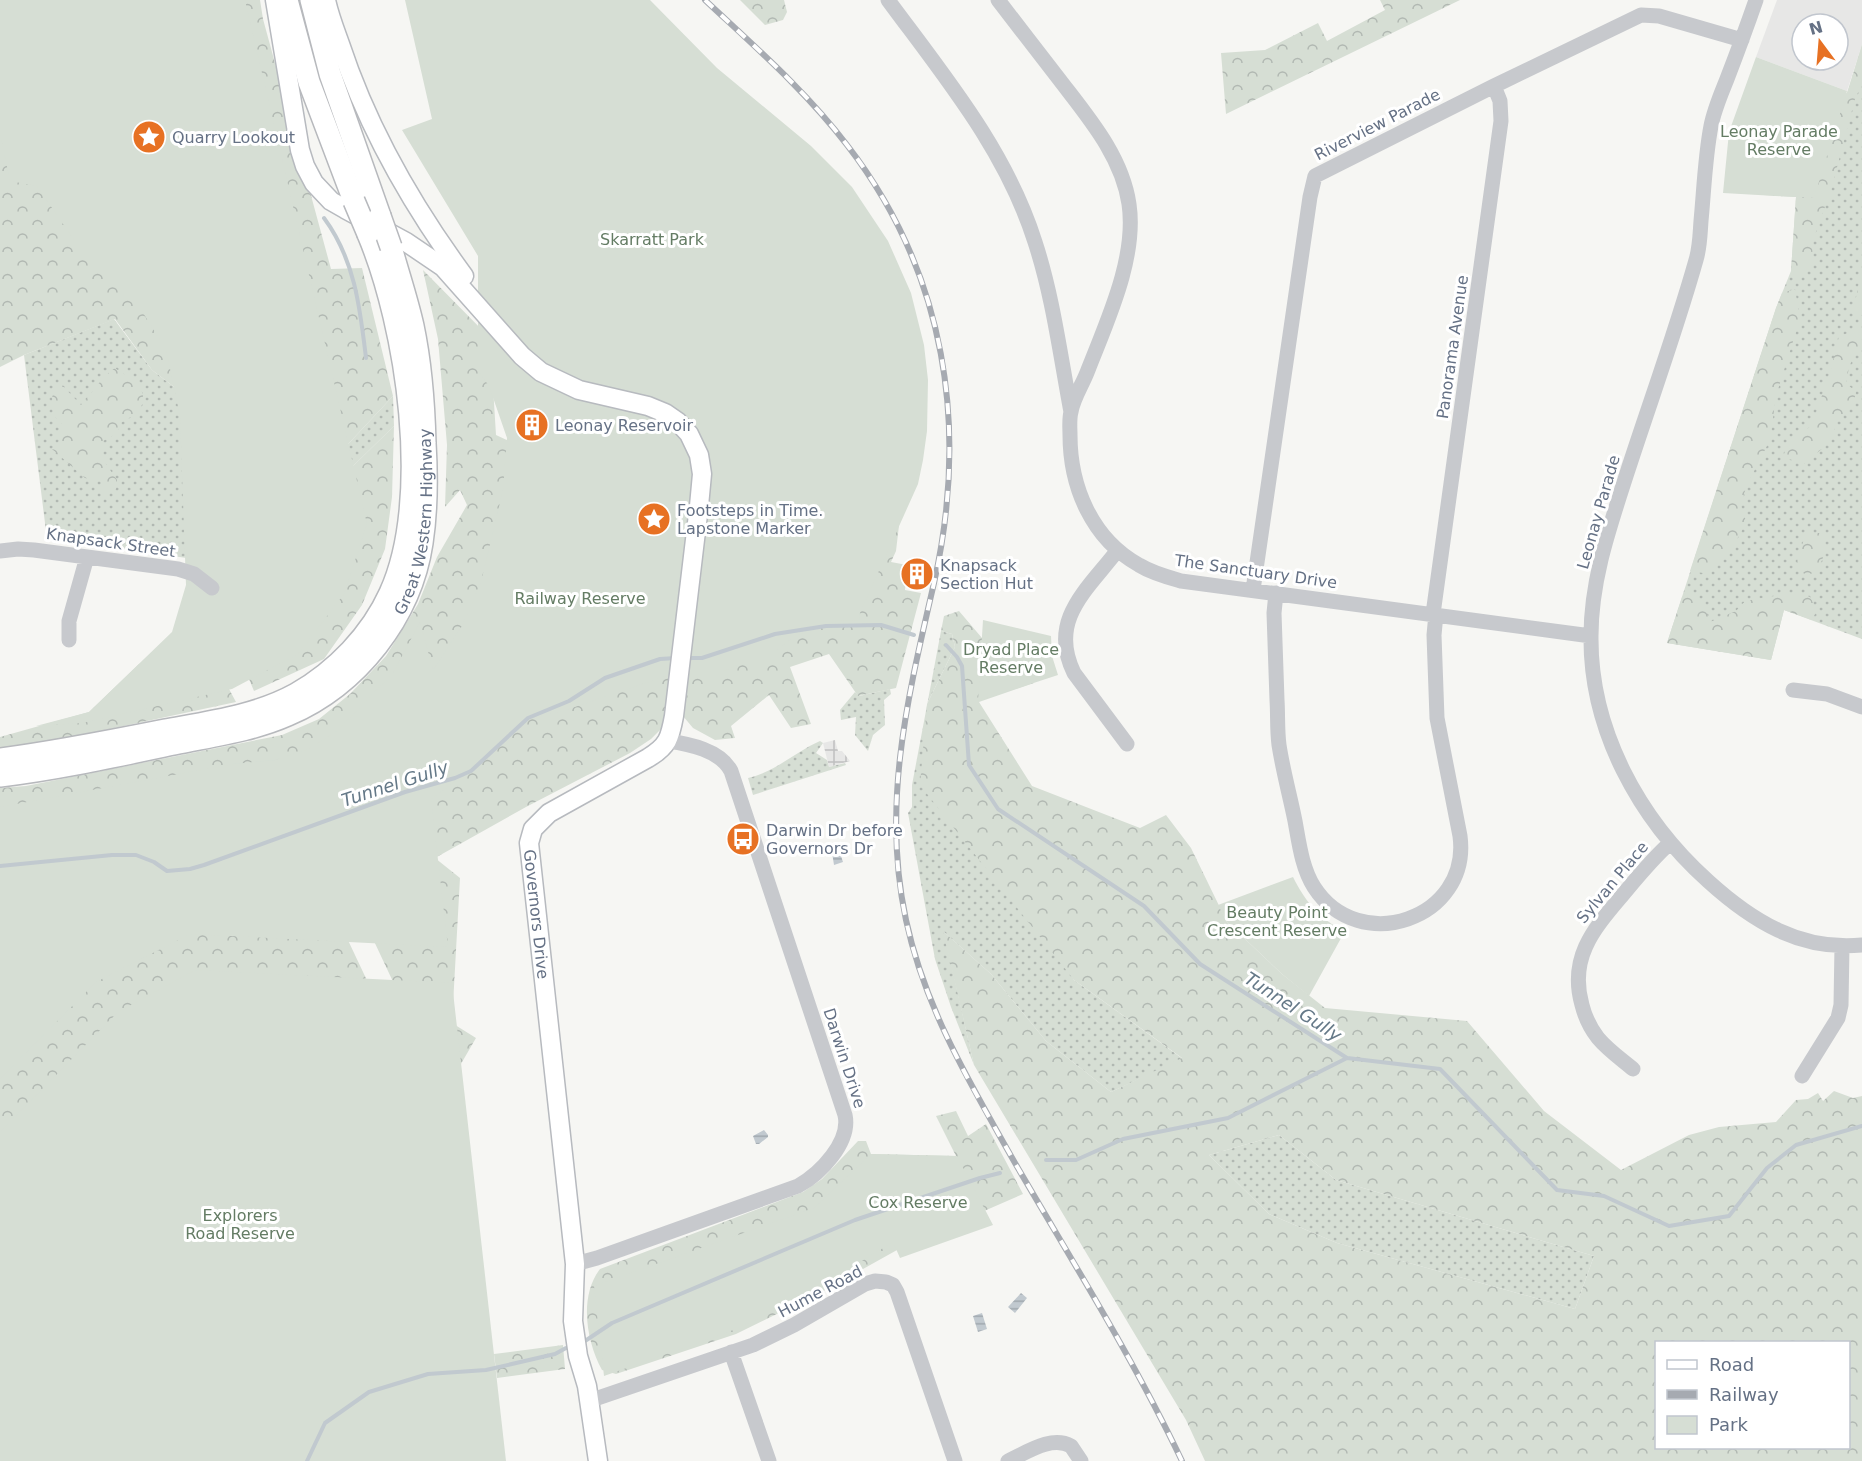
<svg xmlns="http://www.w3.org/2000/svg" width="1862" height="1461" font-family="'DejaVu Sans',sans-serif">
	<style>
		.built { fill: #e7e7e6; fill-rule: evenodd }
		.industrial { fill: url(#industrial-grid) }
		.grass { fill: url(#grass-dots) }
		.forest { fill: url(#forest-crowns); fill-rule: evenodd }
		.park { fill: #d6ded4 }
		.water { fill: url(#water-rules) }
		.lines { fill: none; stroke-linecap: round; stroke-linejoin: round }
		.stream { stroke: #c1c9cf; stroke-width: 4 }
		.major-casing { stroke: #b7babf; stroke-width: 21 }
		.highway-casing { stroke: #b7b9bd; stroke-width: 24 }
		.minor { stroke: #c7c9cd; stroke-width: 15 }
		.major { stroke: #fff; stroke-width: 18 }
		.highway { stroke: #fff; stroke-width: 21 }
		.rail-casing { stroke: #a6aab1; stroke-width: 6 }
		.rail { stroke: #fff; stroke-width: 4; stroke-dasharray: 11; stroke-linecap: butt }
		.highway-bridge-casing { stroke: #b7b9bd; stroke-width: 24; stroke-linecap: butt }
		.highway-bridge { stroke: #fff; stroke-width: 21 }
		.labels { text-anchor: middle; stroke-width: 6; stroke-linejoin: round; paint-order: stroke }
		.street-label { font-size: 16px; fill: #657185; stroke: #fff }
		.park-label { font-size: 16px; fill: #647c64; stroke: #fff }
		.poi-label { font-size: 16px; fill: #657185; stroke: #fff; text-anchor: start }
		.water-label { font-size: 18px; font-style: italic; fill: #657988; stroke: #fff }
	</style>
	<defs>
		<pattern id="industrial-grid" width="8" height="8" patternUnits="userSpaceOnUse" patternTransform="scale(1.5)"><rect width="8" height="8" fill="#e7e7e6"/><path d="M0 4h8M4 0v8" fill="none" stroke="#bfc0c0"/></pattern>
		<pattern id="grass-dots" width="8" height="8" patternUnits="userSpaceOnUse" patternTransform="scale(1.5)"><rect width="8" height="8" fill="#d6ded4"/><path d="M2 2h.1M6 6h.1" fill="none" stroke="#b1b8b2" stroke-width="1.8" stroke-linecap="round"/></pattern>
		<pattern id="forest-crowns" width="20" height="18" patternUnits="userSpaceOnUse" patternTransform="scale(1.5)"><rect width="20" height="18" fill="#d6ded4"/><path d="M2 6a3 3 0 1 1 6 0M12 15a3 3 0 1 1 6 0" fill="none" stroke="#b1b8b2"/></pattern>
		<pattern id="water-rules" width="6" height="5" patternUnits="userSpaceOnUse" patternTransform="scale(1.5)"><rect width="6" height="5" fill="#c1c9cf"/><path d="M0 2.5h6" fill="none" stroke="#a0a8ae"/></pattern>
	</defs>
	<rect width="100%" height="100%" fill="#f6f6f3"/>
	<path class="built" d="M1777,0H1862V45L1847,91L1756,57ZM1802,24H1838V60H1802Z"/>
	<path class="industrial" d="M835,740L838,751H842L850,761L829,767L823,743Z"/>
	<path class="grass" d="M1862,45V639L1784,610L1771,660L1667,643L1776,308L1791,271L1796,197L1814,198Z
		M114,319L152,370L216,419L194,559L47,539L24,355Z
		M393,396L394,426L305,513L294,502Z
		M941,631L952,634L955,647L927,704L1074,980L1183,1059L1111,1092L1046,1041L991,974L944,932L974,1065L951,1007L935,959L908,813L912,807V785Z
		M890,689L891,694L884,700L885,725L873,735L868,751L855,735L856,717L841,720L840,710L855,692L859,696Z
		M820,741L823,743L816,753L827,760L829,767L845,763L846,765L753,795L748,778C775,772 795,752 820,741Z
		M1279,1135L1336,1180L1594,1256L1575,1309L1337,1243L1269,1214L1209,1155Z"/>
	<path class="forest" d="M0,0H260L263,19L331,269L362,268L393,396L294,502L305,513L394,426L392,497L385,549L362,605L324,659L254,691L225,622L216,419L152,370L115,319L24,355L0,367Z
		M740,0H784L787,12L783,20L765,25Z
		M1380,0H1460L1226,114L1221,53L1265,50L1318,23L1327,41L1385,10Z
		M1862,45V84L1855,99L1831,190L1813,240L1812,262L1799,277L1792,274L1791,271L1796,197L1764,195L1848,91Z
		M1862,268V315L1853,312Z
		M423,270L490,338L496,435L526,449L690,502L666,714L662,728L651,739L630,753L526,807L435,858L460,878L452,1023L476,1038L458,1069L449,1101L350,890L329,900L458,1173L0,1265V788L26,786L282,735L319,719L350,694L386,656L418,604L437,557L467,505L460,490L445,507L447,445L438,339Z
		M1795,289L1800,319L1776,396L1770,440L1746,487L1741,506L1746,521C1736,545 1725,559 1703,573L1690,571L1776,308L1782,293Z
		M1861,329L1862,339L1849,367L1846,384L1856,391L1853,406L1839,417L1830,442L1804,464L1783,457L1787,445L1812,425L1831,369L1839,336Z
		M115,368C122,373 134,379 139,386C151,405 135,416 120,423L118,433L103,441L102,458L117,480L116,489L104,494L101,481L85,478L52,449L60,440L62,424L53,415L52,397L59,382L81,405C93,393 100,378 115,368Z
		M902,500L896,551L891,562L907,565L905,590L921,593L896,688L858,696L829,654L790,667L811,724L791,728L769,695L731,726L735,738L715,740L693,728L683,716L696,603Z
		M1808,533H1823C1826,552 1825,565 1808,576L1795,568L1803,542Z
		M1798,592L1810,597L1817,610L1812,620L1784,610L1771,660L1667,643L1682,597L1687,594L1702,600L1710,622L1736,611L1745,601Z
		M959,611L982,638L993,655L1034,683L979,702L1032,786L1140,828L1166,815L1191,848L1227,922L1282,974L1325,1008L1467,1021L1544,1111L1621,1170L1689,1135L1719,1127L1776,1122L1796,1100L1808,1099L1818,1093L1823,1101L1834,1091L1853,1098L1862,1096V1461H1205L1186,1420L974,1065L943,931L991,974L1046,1041L1111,1092L1182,1058L1074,980L920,785L927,704L955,647L952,634L941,631L944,616ZM1279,1135L1336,1180L1594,1256L1575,1309L1337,1243L1269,1214L1209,1155ZM1656,1342H1848V1448H1656Z
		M215,663L236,702L30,746L0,748V737L89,712L139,664Z
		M956,1111L968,1136L986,1124L1023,1194L906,1245L820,1293L736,1334L616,1374L602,1370C586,1341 579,1296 600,1269L803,1192L822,1179L858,1141H866L871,1154L956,1156L936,1116Z
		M563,1345L565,1369L497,1378L494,1354Z"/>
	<path class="park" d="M0,0H245L367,524L344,594L298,654L232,689L82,723L36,726L89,712L172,632L186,585L180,416L166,350L137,303L74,240L37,186L10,181L0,134Z
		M405,0H650L717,68L811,146L852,187L888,241L911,293L924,345L928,380L927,431L923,460L918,484L860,613L859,620L837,621L794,636L779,649L749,664L735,666L724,671H691L672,674L563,711L531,718L508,733L495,753L431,799L448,947L190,934L96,982L0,1079V807L233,764L275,760L309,749L338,730L393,673L420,622L433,670L462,626L481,582L503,490L507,438L489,386L478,371V256L402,130L432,119Z
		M1756,57L1847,91L1814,198L1723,193L1729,132Z
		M983,620L1051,636L1052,656L1058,675L978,701Z
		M1293,877C1305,901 1320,920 1345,931L1309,996L1282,974L1227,922L1218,905Z
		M195,970L452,983L506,1461H0V1132L118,1012Z
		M871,1154L957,1156L993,1225L900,1258L893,1242L798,1300L736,1329L604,1376L594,1286L814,1208Z"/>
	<path class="water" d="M837,844L843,862L834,865L831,846Z
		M764,1130L768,1135V1137L759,1144H756L753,1136Z
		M1021,1293L1027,1298L1015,1313L1008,1307Z
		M982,1313L987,1329L978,1332L973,1316Z"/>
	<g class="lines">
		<path class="stream" d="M324,218C355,260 360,308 366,358
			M946,645L957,657L962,666L969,765L998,809L1144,906L1200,964L1347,1058L1440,1069L1557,1190L1604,1196L1669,1226L1729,1216L1767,1168L1796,1145L1862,1126
			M686,658H702L775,634L826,626L881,625L914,635
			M0,866L112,855H136L154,862L167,871L190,869L204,865L405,792L455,778L471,771L528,718L569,701L605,678L660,659L676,658
			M1046,1160H1076L1123,1139L1228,1118L1347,1058
			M585,1341L612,1323L855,1220L980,1178L1000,1173
			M307,1461L325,1423L369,1392L428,1374L486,1370L555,1354L566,1348"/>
		<g class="major-casing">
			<g id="major">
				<path id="s1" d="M275,0L300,150L305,166L314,183L331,201L345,209L406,242L443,267L522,356L541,372L579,390L648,406L665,413L678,422L689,434L699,455L702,474L699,506L674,716C670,738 668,746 648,758L549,813L533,829L529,843L575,1264L573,1321L578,1356L587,1386L598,1461"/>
				<path d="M326,0C329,15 335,30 340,44C368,129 411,204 464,276"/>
			</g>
		</g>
		<g class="highway-casing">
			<g id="highway">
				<path d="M287,0L309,82L354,201"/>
				<path d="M311,0L330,74L380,216"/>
				<path d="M0,759C55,752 110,741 165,730C209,722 256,716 296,694C336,671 371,635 390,593C433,499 407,327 368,234"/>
				<path id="s2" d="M0,776C58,769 117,756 174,744C212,736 252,731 288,715C358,685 411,617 422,543C427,510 427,476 425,443C424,404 421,364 413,326C407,299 398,273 391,247"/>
			</g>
		</g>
		<path class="minor" d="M888,0C944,76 1006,150 1035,242C1053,297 1060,354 1071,412
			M998,0C1018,26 1039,53 1059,79C1088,117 1122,156 1129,204C1137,258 1107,321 1088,370C1083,384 1073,398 1071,412C1069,419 1070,428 1070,435C1070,487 1092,539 1139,565C1152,573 1167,577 1181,581L1591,636
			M1756,0C1747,26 1737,53 1727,79C1721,94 1714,110 1711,126C1705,157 1704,190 1701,221C1700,234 1700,247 1696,260C1676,331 1650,402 1627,473C1610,526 1591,579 1591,636C1590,730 1639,819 1708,881C1752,921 1800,951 1862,945
			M0,551L18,549L34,550L178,569L194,574L212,588
			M1117,551C1087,590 1048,620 1074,673L1127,744
			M1253,590L1310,197L1315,176L1494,86L1641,15L1659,16L1742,40
			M1276,593L1274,613C1275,642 1276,671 1277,700C1278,715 1277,730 1279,745C1283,771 1290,796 1295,821C1299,843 1302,868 1314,887C1359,957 1471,919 1460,836L1437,718L1434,635L1436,614
			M1433,614L1501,121L1500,101L1494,86
			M69,640V621L87,557
			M1793,690L1827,694L1862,707
			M1633,1069C1621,1059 1608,1050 1598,1038C1591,1029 1585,1017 1582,1005C1569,959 1592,931 1620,898C1636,879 1651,860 1670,843
			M1802,1076L1838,1018L1841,1005L1842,946
			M575,1264L597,1258L798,1186C820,1174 851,1142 845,1115L731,771C720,750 689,744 668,741
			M731,1352L769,1461
			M589,1401L753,1345L794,1325L865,1284L875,1281L886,1282L893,1285L897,1292L955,1461
			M1008,1461C1026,1453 1051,1435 1071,1446L1081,1461"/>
		<use href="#major" class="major"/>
		<use href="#highway" class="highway"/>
		<g class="rail-casing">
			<path id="rail" d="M705,0C754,46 806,91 847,145C946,273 969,427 934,583C908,696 881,804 906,920C925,1009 971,1085 1015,1163C1072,1261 1133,1358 1182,1461"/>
		</g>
		<use href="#rail" class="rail"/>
		<g class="highway-bridge-casing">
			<path id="highway-bridge" d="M354,201L368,234
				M380,216L391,247"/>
		</g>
		<use href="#highway-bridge" class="highway-bridge"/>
	</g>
	<defs>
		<g id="sight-disc" transform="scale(1.725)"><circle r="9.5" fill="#e77123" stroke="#fff"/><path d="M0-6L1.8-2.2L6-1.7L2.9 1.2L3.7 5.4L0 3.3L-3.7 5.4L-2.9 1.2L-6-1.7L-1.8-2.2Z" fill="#fff"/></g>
		<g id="building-disc" transform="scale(1.725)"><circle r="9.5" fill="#e77123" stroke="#fff"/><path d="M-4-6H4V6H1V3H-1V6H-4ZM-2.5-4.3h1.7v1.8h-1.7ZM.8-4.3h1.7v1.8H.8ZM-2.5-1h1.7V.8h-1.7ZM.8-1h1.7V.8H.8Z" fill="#fff"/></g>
		<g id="bus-disc" transform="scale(1.725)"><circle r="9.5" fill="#e77123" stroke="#fff"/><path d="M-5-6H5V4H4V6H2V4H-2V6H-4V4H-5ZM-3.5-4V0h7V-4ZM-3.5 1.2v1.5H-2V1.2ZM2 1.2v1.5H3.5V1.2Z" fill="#fff"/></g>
	</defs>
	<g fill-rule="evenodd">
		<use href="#sight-disc" x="149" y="137"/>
		<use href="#building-disc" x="532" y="425"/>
		<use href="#sight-disc" x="654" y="519"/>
		<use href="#building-disc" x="917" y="574"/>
		<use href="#bus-disc" x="743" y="839"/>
	</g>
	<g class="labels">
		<g class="street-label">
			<text transform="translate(1377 124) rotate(-27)" y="6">Riverview Parade</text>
			<text transform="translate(1452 347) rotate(-82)" y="6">Panorama Avenue</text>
			<text transform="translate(1598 512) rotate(-74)" y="6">Leonay Parade</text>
			<text dy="6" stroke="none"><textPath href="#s2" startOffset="542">Great Western Highway</textPath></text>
			<text transform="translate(111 542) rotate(8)" y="6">Knapsack Street</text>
			<text transform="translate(1256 571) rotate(8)" y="6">The Sanctuary Drive</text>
			<text transform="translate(1612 882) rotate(-50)" y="6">Sylvan Place</text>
			<text dy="6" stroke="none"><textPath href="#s1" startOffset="1210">Governors Drive</textPath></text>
			<text transform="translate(845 1058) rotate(72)" y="6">Darwin Drive</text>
			<text transform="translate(820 1291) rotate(-28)" y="6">Hume Road</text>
		</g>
		<g class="park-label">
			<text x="1779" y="137">Leonay Parade<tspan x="1779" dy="18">Reserve</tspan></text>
			<text x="652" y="245">Skarratt Park</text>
			<text x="580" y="604">Railway Reserve</text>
			<text x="1011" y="655">Dryad Place<tspan x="1011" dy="18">Reserve</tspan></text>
			<text x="1277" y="918">Beauty Point<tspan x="1277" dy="18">Crescent Reserve</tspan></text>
			<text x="918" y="1208">Cox Reserve</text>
			<text x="240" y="1221">Explorers<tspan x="240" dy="18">Road Reserve</tspan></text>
		</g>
		<g class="poi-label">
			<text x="172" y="143">Quarry Lookout</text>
			<text x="555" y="431">Leonay Reservoir</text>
			<text x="677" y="516">Footsteps in Time.<tspan x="677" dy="18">Lapstone Marker</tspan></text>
			<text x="940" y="571">Knapsack<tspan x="940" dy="18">Section Hut</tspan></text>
			<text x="766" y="836">Darwin Dr before<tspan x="766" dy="18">Governors Dr</tspan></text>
		</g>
		<g class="water-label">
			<text transform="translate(395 784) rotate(-18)" y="6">Tunnel Gully</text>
			<text transform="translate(1293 1007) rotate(33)" y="6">Tunnel Gully</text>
		</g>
	</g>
	<rect x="1655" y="1341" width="195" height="108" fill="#ffffff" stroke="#c1c6ce" stroke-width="1.5"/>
	<rect x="1667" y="1360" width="30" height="9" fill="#ffffff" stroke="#c1c6ce" stroke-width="1.5"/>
	<text x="1709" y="1371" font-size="18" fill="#657185">Road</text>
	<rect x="1667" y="1390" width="30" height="9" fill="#a6aab1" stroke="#c1c6ce" stroke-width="1.5"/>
	<text x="1709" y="1401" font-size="18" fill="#657185">Railway</text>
	<rect x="1667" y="1416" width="30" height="18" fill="#d6ded4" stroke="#c1c6ce" stroke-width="1.5"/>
	<text x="1709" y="1431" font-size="18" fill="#657185">Park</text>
	<g transform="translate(1820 42) rotate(344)"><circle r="28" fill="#ffffff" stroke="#c1c6ce" stroke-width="1.5"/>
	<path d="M0-4.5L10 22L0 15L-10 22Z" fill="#e77123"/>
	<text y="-9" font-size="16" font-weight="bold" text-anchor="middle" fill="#657185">N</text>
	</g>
</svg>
